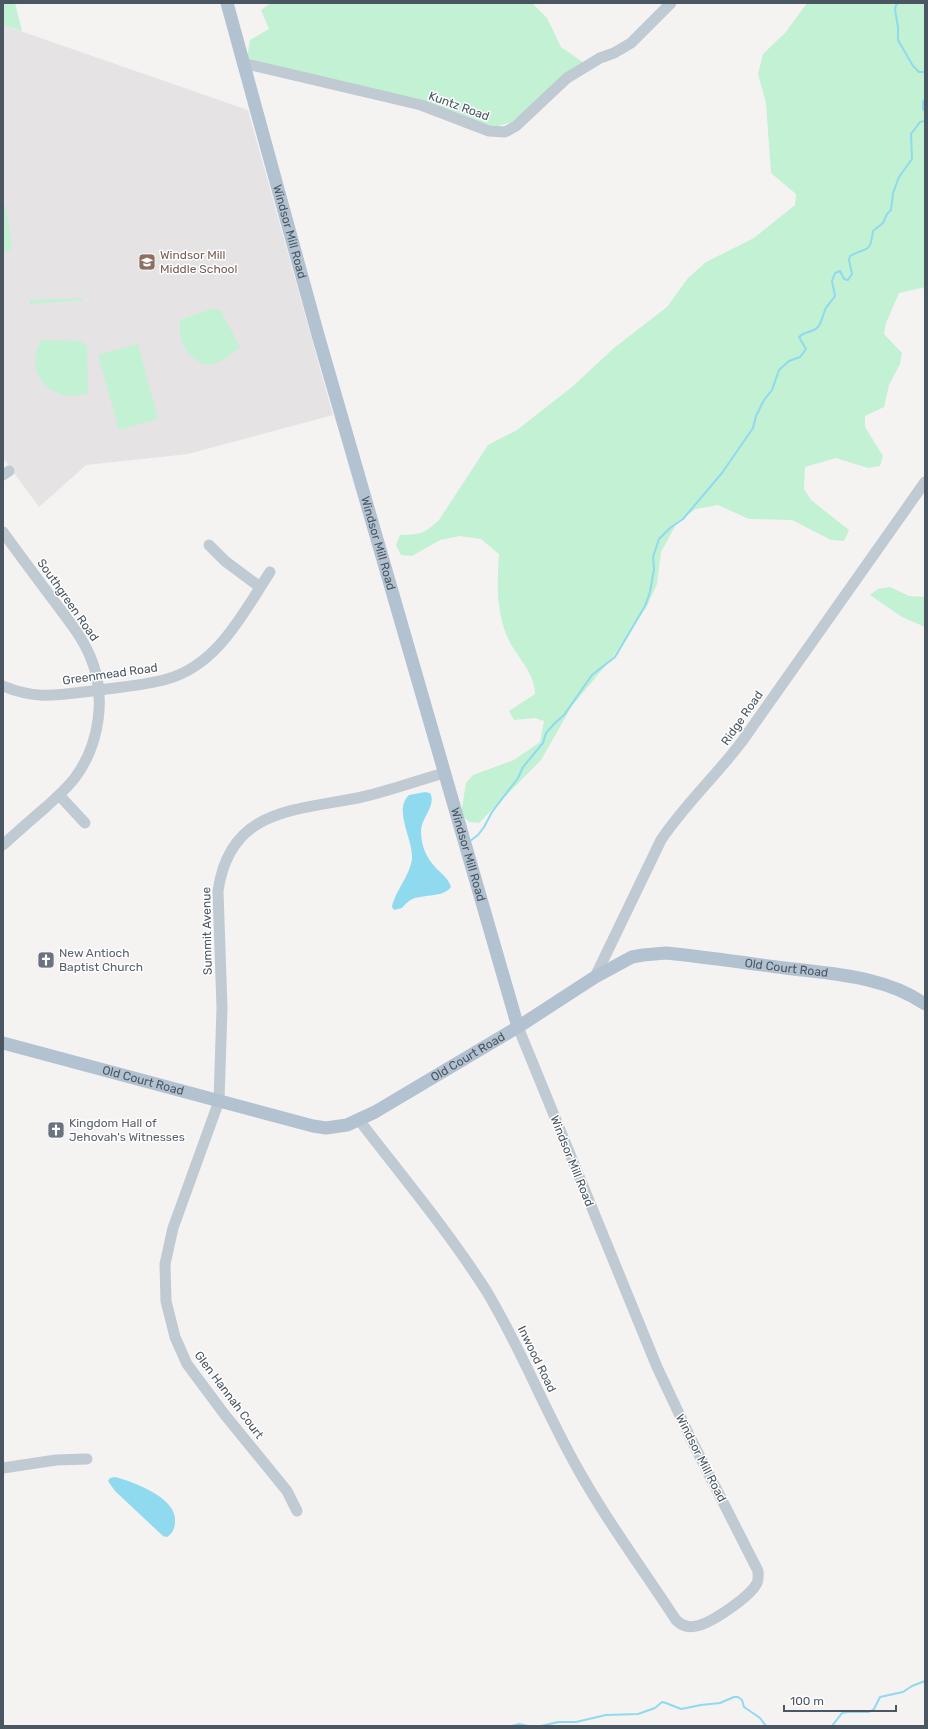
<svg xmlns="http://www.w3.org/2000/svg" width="928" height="1729" font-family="Rubik,sans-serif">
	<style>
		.education { fill: #e6e3e4 }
		.green { fill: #c2f1d4 }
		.water { fill: #8fdaee }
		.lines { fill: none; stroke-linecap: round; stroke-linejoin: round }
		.stream { stroke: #8fdaee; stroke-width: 2 }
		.minor { stroke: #c0cad2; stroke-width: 11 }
		.major { stroke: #b2c2d1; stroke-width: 13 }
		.labels { text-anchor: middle; stroke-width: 3; stroke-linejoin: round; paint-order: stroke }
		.street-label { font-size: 12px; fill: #4a5661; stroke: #fff }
		.education-label { font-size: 12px; fill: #785e54; stroke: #fff; text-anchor: start }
		.worship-label { font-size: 12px; fill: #5b616d; stroke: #fff; text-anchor: start }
	</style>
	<rect width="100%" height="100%" fill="#f5f2f2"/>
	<path class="education" d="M3,25L248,110L333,415L188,454L86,465L39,507L3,458Z"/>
	<path class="green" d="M3,3H15L22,31L3,25Z
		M271,3H532L547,18L561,47L584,63L512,122L495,127L454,112L247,58L250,40L269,29L261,10Z
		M807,3H925V287L899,293L886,323L884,334L902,353L900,364L889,385L884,407L865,416V427L883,456L880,466L868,468L836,458L805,467L804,489L811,500L849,530L844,541L831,540L792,520L749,519L718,505L696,509L678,521L661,552L657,584L647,606L615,654L572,706L541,760L479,823L469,822L461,814L466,783L473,775L514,760L540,742L544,721L535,718L514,720L509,711L535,694C535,672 515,656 507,636C496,610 497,582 499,554L481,539L460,536L440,540L412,556L401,555L396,545L400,535C422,534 422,535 439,520L488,445L517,430L572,387L614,348L667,307L688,278L706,262L754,238L795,205L796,194L771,173L766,103L758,74L763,54L785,33Z
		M3,204L6,206L12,249L3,252Z
		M83,298V300L30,304V300Z
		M214,308L221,311L240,347C232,353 223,361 213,364C200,367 186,354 182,342C180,335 180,328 180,320Z
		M41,340L81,341L87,347L88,393C83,394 78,396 72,396C55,396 36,382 35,364C35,355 38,348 41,340Z
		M138,344L158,419L119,430L98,355Z
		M890,587L909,596L925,597V627L902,617L870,595L878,589Z"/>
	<path class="water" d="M425,792L430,793C437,805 421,818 421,831C421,845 426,858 436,868C442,874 448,878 451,887C442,899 420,893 409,901C406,903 404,906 402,908L394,910L392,907C395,891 411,874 412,858C413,839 393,810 409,795Z
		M115,1477C134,1482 177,1498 175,1521C175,1528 173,1533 167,1537L163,1536L115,1491L108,1481L110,1478Z"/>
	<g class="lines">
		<path class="stream" d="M899,3L896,5L895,10L898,27V40L913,66L919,72H925
			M925,99L923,102V109L925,111
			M470,841L478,835L484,827L492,812L518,778L523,767L543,743L546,733L555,723L564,715L592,675L615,657L645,606L650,592L654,569L653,557L659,539L670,528L683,519L722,473L753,428L756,416L764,400L772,390L779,370L789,361L800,357L806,349L799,337C805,331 812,333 818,327C822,321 823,316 825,310C827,305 832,301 835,296L832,281L835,273L840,271L844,279L848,280L852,274L849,260L850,256C867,246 870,255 873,231L883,223L887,214L891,210L893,193L899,177L912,159L911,134L920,122L925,121
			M512,1726L519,1724L528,1726
			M541,1726L558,1722H576L606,1715L638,1714L655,1708L662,1702L666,1703L681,1709L701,1705L720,1703L734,1697H738L742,1700L744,1707L760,1718L766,1726
			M832,1726L842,1713L848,1712H869L874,1709L880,1697L903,1692L912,1686L925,1681"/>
		<path class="minor" d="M243,63L421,105L489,131L505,132L516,126L567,78L600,58L614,53L631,43L671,3
			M3,475L9,471
			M3,532C21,557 39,581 57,605C69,621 82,637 90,656C107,695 100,745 74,779C66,789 56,798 46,807C32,819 17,832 3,845
			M209,545L225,561L260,587
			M3,686C36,700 58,695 92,691C117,687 143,686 167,679C218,665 243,613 270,572
			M59,795L85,823
			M595,977L661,840C685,804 717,775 743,740L925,482
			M359,1120C402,1176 449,1232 487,1292C520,1347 543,1406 574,1462C604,1517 642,1568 676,1620C681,1625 688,1628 696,1626C710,1624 750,1597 757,1583C759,1579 758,1575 758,1571L690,1437L657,1367L518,1027
			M3,1468L56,1460L87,1459
			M297,1511L287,1491L225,1415L187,1364L175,1337L166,1301L165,1264L173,1228L219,1101L222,1008L218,891C230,807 296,811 362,797C389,791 416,781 444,773"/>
		<g class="major">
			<path id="s1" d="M227,3L318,335L518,1027"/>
			<path id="s2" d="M3,1043L313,1126L326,1128L347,1125L375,1112L518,1027L595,977L632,957L643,955L666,953C706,957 745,963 785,968C833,974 884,976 925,1004"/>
		</g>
	</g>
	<defs>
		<g id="school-square" transform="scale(0.9)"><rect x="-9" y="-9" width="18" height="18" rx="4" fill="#8d6e63" stroke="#fff"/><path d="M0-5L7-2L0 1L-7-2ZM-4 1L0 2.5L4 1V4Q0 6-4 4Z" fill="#fff"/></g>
		<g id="church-square" transform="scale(0.9)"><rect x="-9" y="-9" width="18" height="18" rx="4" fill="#6b7280" stroke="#fff"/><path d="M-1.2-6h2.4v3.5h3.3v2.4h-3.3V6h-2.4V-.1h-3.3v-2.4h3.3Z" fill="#fff"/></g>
	</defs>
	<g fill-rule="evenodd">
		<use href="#school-square" x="147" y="262"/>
		<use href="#church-square" x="46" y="960"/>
		<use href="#church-square" x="56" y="1130"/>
	</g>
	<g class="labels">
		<g class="street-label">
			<text transform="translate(459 106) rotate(20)" y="4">Kuntz Road</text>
			<text dy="4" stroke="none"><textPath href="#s1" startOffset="237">Windsor Mill Road</textPath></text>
			<text dy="4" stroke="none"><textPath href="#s1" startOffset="561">Windsor Mill Road</textPath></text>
			<text transform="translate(68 600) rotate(55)" y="4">Southgreen Road</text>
			<text transform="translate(110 674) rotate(-8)" y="4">Greenmead Road</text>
			<text transform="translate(742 718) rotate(-55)" y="4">Ridge Road</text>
			<text dy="4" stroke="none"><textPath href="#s1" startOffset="885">Windsor Mill Road</textPath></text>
			<text transform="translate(207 931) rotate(-91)" y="4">Summit Avenue</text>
			<text dy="4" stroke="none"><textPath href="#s2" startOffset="842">Old Court Road</textPath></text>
			<text dy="4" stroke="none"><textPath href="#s2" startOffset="494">Old Court Road</textPath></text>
			<text dy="4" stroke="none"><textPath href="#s2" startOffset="145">Old Court Road</textPath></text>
			<text transform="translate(572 1161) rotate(68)" y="4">Windsor Mill Road</text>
			<text transform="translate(537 1359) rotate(64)" y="4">Inwood Road</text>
			<text transform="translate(229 1395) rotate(53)" y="4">Glen Hannah Court</text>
			<text transform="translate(701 1458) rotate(63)" y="4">Windsor Mill Road</text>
		</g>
		<g class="education-label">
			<text x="160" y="259">Windsor Mill<tspan x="160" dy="14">Middle School</tspan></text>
		</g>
		<g class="worship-label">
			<text x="59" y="957">New Antioch<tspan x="59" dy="14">Baptist Church</tspan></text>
			<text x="69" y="1127">Kingdom Hall of<tspan x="69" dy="14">Jehovah's Witnesses</tspan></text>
		</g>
	</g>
	<rect width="928" height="1729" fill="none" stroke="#4a5661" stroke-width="8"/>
	<path d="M784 1705v6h112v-6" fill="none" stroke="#4a5661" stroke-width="2"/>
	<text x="790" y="1705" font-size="12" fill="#4a5661" stroke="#ffffff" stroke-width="3" paint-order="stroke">100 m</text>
</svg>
